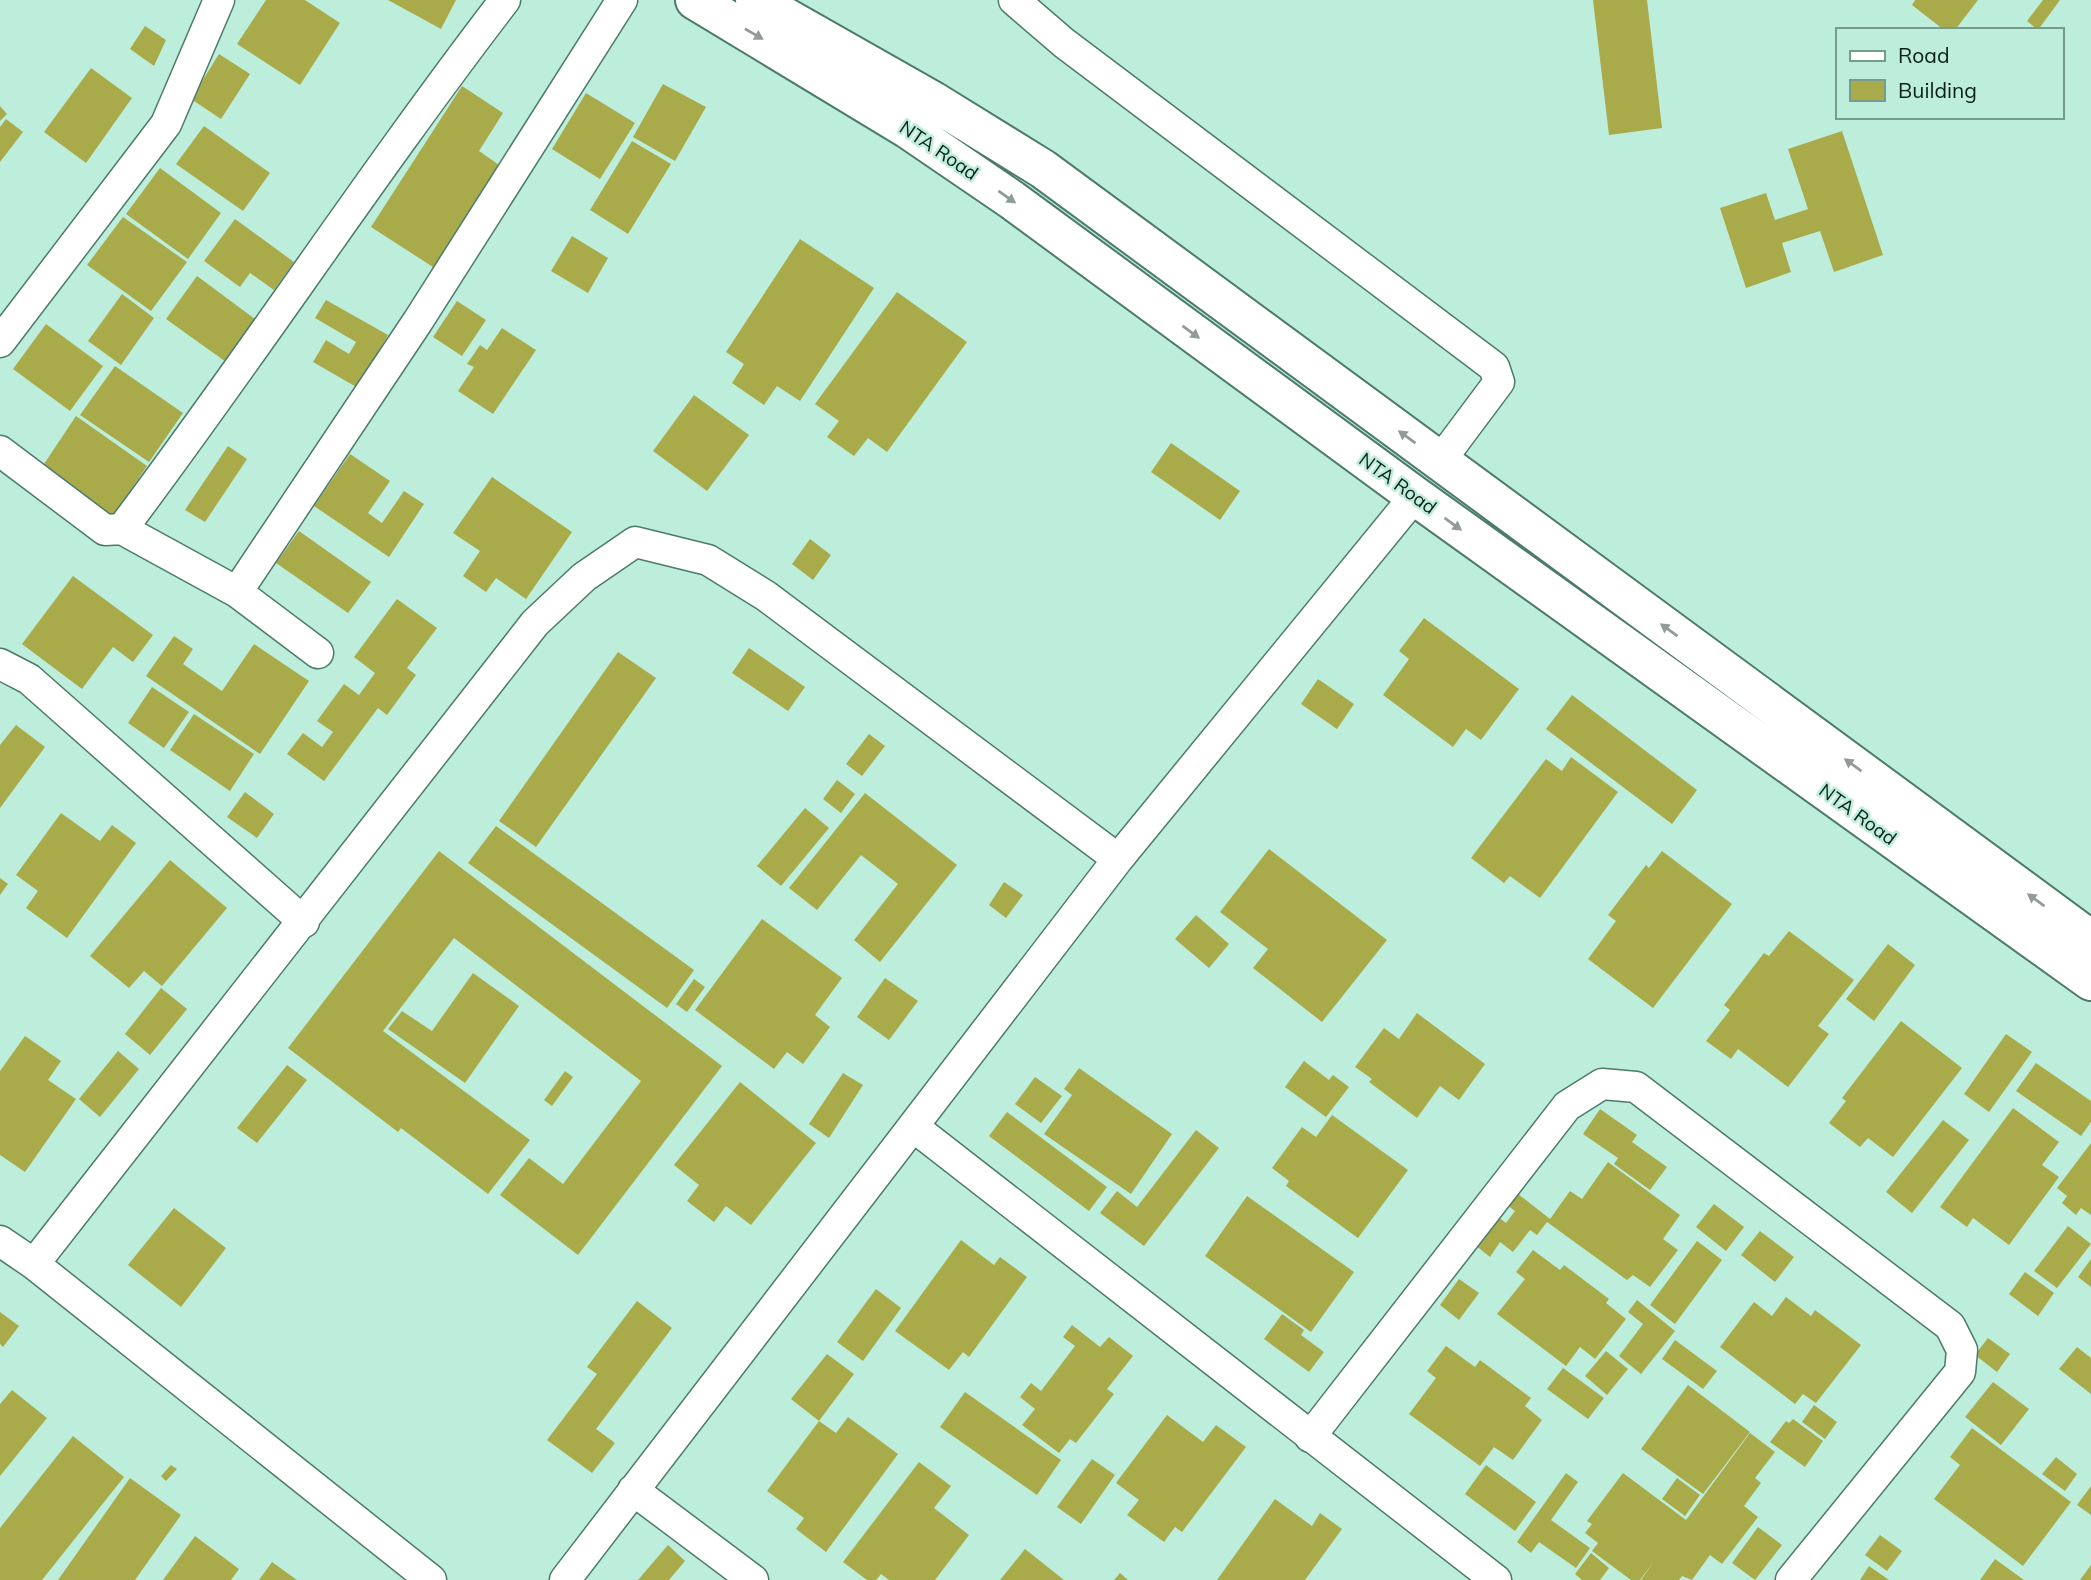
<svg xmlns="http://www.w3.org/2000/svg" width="2091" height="1580" font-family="Mulish,sans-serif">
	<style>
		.building { fill: #a9ab4b }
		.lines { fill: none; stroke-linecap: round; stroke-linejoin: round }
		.minor-casing { stroke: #4d7b6b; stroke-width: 33 }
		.secondary-casing { stroke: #4d7b6b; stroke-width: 42 }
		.minor { stroke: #fff; stroke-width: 30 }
		.secondary { stroke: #fff; stroke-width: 38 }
		.oneway { fill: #929b98 }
		.labels { text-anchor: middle; stroke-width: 5; stroke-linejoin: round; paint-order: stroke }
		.street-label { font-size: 19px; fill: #0c2019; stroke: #bceedb }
	</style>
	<rect width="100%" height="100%" fill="#bceedb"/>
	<path class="building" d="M266,0H305L340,23L300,85L237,44Z
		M388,0H456L441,29Z
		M1593,0H1647L1662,128L1609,135Z
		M1915,0H1978L1955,30H1944L1912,5Z
		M2043,0H2060L2038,30L2027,21Z
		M145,26L166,40L154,66L130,49Z
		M219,54L250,74L221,119L191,99Z
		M91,68L132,98L86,163L44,132Z
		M663,84L706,107L675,161L633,137Z
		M462,86L503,113L479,151L502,167L436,269L371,227Z
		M586,93L635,123L600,179L552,149Z
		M0,106L7,114L0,121Z
		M6,119L23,132L0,162V127Z
		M204,126L270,173L243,211L176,164Z
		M1842,131L1883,255L1834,272L1820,231L1782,243L1791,272L1746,288L1720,208L1766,193L1775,220L1808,209L1788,149Z
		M632,141L671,164L628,234L590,210Z
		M160,168L221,213L188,259L126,214Z
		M123,217L187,262L151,311L87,265Z
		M235,219L294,262L274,290L250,273L240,287L204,261Z
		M572,236L608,258L588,293L551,271Z
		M800,239L874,288L800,401L777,386L764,405L732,383L744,364L726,352Z
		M197,276L263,325L233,367L166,319Z
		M897,292L967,342L887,452L868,438L854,456L827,437L839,421L815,404Z
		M122,294L154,318L121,365L88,341Z
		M326,300L388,335L358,388L313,362L326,340L349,354L356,342L315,318Z
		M457,301L486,320L462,356L433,337Z
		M46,324L103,366L70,411L13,369Z
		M502,328L536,350L493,414L458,391L474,367L467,364L480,345L487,350Z
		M115,366L183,413L149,462L80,415Z
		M694,395L749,435L707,491L653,451Z
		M76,416L147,466L109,522L38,473Z
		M1171,443L1240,491L1220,520L1151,472Z
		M228,446L247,459L205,522L185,510Z
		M350,454L390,481L368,513L382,523L404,491L424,504L389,557L314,506Z
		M492,477L572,532L526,599L496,578L486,592L463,576L480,551L453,533Z
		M299,531L371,582L348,613L276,563Z
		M810,539L831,555L813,580L792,564Z
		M73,576L153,635L133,662L113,647L82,689L22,644Z
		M397,599L437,628L407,668L416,675L387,715L378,708L324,781L287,754L303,733L322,747L333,732L317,721L344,684L359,695L375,673L354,657Z
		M1424,618L1519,689L1481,740L1466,729L1453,747L1383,695L1409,659L1399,651Z
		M174,636L193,649L183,664L222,691L254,644L309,681L260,754L146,676Z
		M749,648L805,687L788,711L732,673Z
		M618,652L656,678L536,847L499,821Z
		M1318,679L1354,704L1337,729L1301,704Z
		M152,687L189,712L164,748L128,723Z
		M1572,695L1697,790L1672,824L1546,729Z
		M194,714L254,754L230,791L170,750Z
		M16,725L45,747L0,808V745Z
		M869,734L885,746L862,776L846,764Z
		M1571,757L1618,792L1540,898L1510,876L1504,883L1471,858L1546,759L1562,771Z
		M837,780L855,794L841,813L823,799Z
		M245,792L274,814L257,838L227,817Z
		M865,793L957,865L880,962L854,940L898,884L861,855L817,910L789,888Z
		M805,808L829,828L781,886L757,866Z
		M61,813L100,841L112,825L136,843L67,938L26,908L38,891L16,875Z
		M496,826L694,970L667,1008L468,863Z
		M1269,849L1387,940L1322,1022L1253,968L1268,949L1220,912Z
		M439,851L722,1066L578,1255L500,1195L529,1158L563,1184L641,1081L454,938L383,1031L530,1140L488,1194L401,1128L398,1132L288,1048Z
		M1662,851L1732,904L1653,1008L1588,959L1616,921L1608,915L1646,865L1649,868Z
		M170,860L227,908L162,986L144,971L129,988L90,956Z
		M0,878L8,884L0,895Z
		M1004,882L1023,895L1006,918L989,905Z
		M1196,915L1229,944L1209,968L1175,939Z
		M762,919L842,978L815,1015L830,1027L803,1064L787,1052L774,1069L695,1010Z
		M1789,931L1854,980L1818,1026L1829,1034L1788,1087L1738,1049L1731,1059L1706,1041L1730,1010L1724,1005L1764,953L1769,956Z
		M1888,944L1915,965L1874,1021L1846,999Z
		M473,973L519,1006L465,1083L388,1029L402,1011L432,1031Z
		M885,978L918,1001L889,1040L857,1017Z
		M694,979L705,987L687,1012L676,1004Z
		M161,988L187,1009L150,1055L125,1034Z
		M1417,1013L1485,1064L1459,1100L1440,1086L1417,1118L1369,1082L1372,1079L1355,1067L1384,1028L1399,1039Z
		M1901,1021L1962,1068L1893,1157L1868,1138L1860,1147L1829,1123L1846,1101L1842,1098Z
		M2006,1034L2032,1052L1989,1112L1964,1094Z
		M25,1036L61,1061L48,1080L76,1099L25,1172L0,1155V1071Z
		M118,1051L139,1069L100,1117L79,1099Z
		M1304,1061L1329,1080L1333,1075L1349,1087L1326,1117L1285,1087Z
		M2036,1063L2091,1101V1122L2081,1136L2016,1091Z
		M287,1065L307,1080L257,1143L237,1128Z
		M1079,1068L1172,1134L1131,1194L1044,1134L1072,1095L1064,1089Z
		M565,1071L573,1077L552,1106L544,1100Z
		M843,1073L863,1085L829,1138L809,1124Z
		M1035,1077L1062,1096L1041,1123L1015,1104Z
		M740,1082L816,1143L751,1225L726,1206L714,1222L687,1201L699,1185L674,1165Z
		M2013,1108L2059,1142L2042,1165L2059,1177L2009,1245L1973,1218L1967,1227L1940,1207Z
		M1600,1109L1637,1135L1632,1142L1667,1167L1650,1190L1614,1164L1618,1158L1583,1134Z
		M1007,1112L1107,1187L1089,1211L989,1136Z
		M1332,1115L1408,1170L1358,1238L1286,1186L1289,1181L1272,1168L1302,1127L1316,1137Z
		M1943,1120L1969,1140L1912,1213L1886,1192Z
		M1196,1130L1219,1148L1144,1246L1100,1213L1117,1191L1137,1207Z
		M2091,1143V1215L2081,1208L2076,1215L2062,1203L2067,1196L2057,1188Z
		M1608,1162L1680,1215L1663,1239L1678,1250L1650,1287L1633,1275L1627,1280L1547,1222L1537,1235L1530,1230L1513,1252L1500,1242L1490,1257L1475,1245L1497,1216L1506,1223L1515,1211L1503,1202L1513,1190L1550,1219L1570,1191L1582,1199Z
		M1247,1196L1354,1272L1311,1332L1205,1256Z
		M1714,1204L1744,1227L1726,1251L1696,1227Z
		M174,1208L226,1248L181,1307L128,1265Z
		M2068,1226L2091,1244L2057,1288L2034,1271Z
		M1760,1231L1794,1257L1775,1282L1741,1255Z
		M961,1240L994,1265L1000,1257L1027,1277L969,1357L963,1352L949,1370L895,1331Z
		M1697,1241L1722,1260L1675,1324L1650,1305Z
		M1533,1250L1560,1270L1564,1265L1609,1299L1606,1303L1626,1319L1595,1359L1580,1347L1566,1366L1497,1314L1525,1279L1516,1272Z
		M2091,1259V1287L2078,1277Z
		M2025,1272L2054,1293L2038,1316L2009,1294Z
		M1459,1279L1479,1293L1459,1320L1440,1305Z
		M876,1289L901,1308L863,1361L837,1342Z
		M1786,1297L1811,1316L1815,1310L1861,1345L1816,1403L1803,1394L1795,1404L1720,1347L1754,1302L1772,1316Z
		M1637,1300L1675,1331L1641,1374L1619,1356L1643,1324L1628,1312Z
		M637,1301L672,1328L596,1429L615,1443L592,1473L547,1440L597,1374L587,1367Z
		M0,1312L19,1326L3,1347L0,1344Z
		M1282,1314L1304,1330L1301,1335L1324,1352L1309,1372L1264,1339Z
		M1072,1325L1100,1347L1109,1337L1133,1356L1107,1389L1114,1394L1076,1443L1070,1439L1059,1453L1022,1425L1035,1409L1020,1397L1031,1383L1041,1391L1075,1346L1063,1337Z
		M1988,1338L2010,1354L1997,1372L1975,1355Z
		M1675,1340L1717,1371L1703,1389L1662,1359Z
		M1446,1346L1475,1367L1480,1360L1531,1398L1525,1406L1542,1420L1513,1460L1494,1447L1480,1466L1409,1414L1436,1378L1427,1371Z
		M2077,1347L2091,1358V1394L2059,1369Z
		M1606,1351L1628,1369L1607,1395L1585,1376Z
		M827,1354L854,1374L819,1421L836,1433L848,1417L898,1454L826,1552L796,1529L804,1518L767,1491L819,1421L791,1399Z
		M1563,1368L1604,1398L1588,1419L1547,1389Z
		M1993,1382L2029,1409L2001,1445L1965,1417Z
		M1688,1385L1750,1432L1703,1494L1641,1449Z
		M12,1390L47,1418L0,1476V1404Z
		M965,1392L1061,1460L1037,1495L940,1427Z
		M1814,1405L1837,1422L1825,1439L1802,1422Z
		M1167,1415L1203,1442L1216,1425L1246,1447L1182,1532L1175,1527L1164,1542L1127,1515L1139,1500L1116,1483Z
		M1793,1419L1823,1441L1805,1467L1770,1442L1786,1421L1789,1423Z
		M1972,1428L2071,1502L2023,1566L1934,1499L1960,1465L1950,1457Z
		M1750,1433L1775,1452L1755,1478L1761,1483L1744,1506L1758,1517L1722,1564L1710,1555L1692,1580L1682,1576L1679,1580H1641L1654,1561L1640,1580H1631L1592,1551L1598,1543L1585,1533L1592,1524L1587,1521L1623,1473L1686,1520Z
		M73,1436L124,1477L42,1580H0V1528Z
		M2056,1457L2077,1474L2065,1491L2042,1474Z
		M1092,1459L1115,1475L1081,1524L1057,1507Z
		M919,1462L951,1486L934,1508L969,1535L935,1580H889L881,1574L876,1580H867L843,1562Z
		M171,1465L177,1469L166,1481L161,1476Z
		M1486,1465L1536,1502L1515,1531L1465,1494Z
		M1566,1473L1578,1482L1551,1520L1590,1548L1576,1568L1539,1542L1531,1553L1517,1542Z
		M130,1478L181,1515L135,1580H58Z
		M1677,1478L1700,1495L1685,1516L1662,1499Z
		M2091,1486V1515L2077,1505Z
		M1275,1499L1312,1526L1320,1513L1342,1529L1305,1580H1217Z
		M1758,1527L1782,1545L1755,1580L1732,1563Z
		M1880,1535L1902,1551L1887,1571L1865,1555Z
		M195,1536L239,1569L231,1580H163Z
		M668,1545L685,1561L669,1580H638Z
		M1025,1549L1064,1580H1000Z
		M1591,1553L1609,1568L1600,1580H1582L1575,1574Z
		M1995,1559L2024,1580H1980Z
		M272,1562L297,1580H259Z
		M2091,1565V1580H2080Z
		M1869,1566L1889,1580H1860Z
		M1120,1573L1128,1580H1114Z"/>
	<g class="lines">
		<g class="minor-casing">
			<path id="minor" d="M1014,0L1064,43L1494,367L1499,382L1440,461
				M0,342L166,124L219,0
				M0,451L105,530L122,529L237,592L318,653
				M122,529C253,355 372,173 505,0
				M237,592L418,321L622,0
				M0,664L29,679L304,922
				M915,1128L1496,1580
				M0,1241L34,1264L431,1580
				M34,1264L535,623L584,577L635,542L708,560L766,596L1118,859
				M1310,1437L1567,1106L1602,1084L1636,1087L1950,1326L1962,1350L1960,1372L1791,1580
				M633,1490L753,1580
				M565,1580L1118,859L1415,496"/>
		</g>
		<g class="secondary-casing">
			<path id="secondary" d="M695,0L908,129L1012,200L1415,496L2091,981
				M755,0L933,101L1043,169L2091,940"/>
		</g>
		<use href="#minor" class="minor"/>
		<use href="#secondary" class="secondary"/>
	</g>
	<defs><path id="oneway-solid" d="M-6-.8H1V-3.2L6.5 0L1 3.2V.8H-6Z" transform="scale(1.75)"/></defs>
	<g class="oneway">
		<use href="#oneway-solid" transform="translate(754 34) rotate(30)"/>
		<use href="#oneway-solid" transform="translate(1007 197) rotate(35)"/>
		<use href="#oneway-solid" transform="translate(1191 332) rotate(36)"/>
		<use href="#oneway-solid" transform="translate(1407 437) rotate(-144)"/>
		<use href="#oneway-solid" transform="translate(1453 524) rotate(36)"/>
		<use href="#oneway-solid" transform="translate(1669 630) rotate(-144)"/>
		<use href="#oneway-solid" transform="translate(1853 765) rotate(-144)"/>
		<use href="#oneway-solid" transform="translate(2036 900) rotate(-144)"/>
	</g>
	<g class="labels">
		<g class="street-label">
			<text transform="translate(939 150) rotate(34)" y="7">NTA Road</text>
			<text transform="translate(1398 483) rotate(36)" y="7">NTA Road</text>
			<text transform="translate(1858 814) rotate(36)" y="7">NTA Road</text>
		</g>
	</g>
	<rect x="1836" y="28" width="228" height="91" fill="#bceedb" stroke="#769c8d" stroke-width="2"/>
	<rect x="1850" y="51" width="35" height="10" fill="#ffffff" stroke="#769c8d" stroke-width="2"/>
	<text x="1898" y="63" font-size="21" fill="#0c2019">Road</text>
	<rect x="1850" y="80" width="35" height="21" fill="#a9ab4b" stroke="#769c8d" stroke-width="2"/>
	<text x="1898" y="98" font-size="21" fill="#0c2019">Building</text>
</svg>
